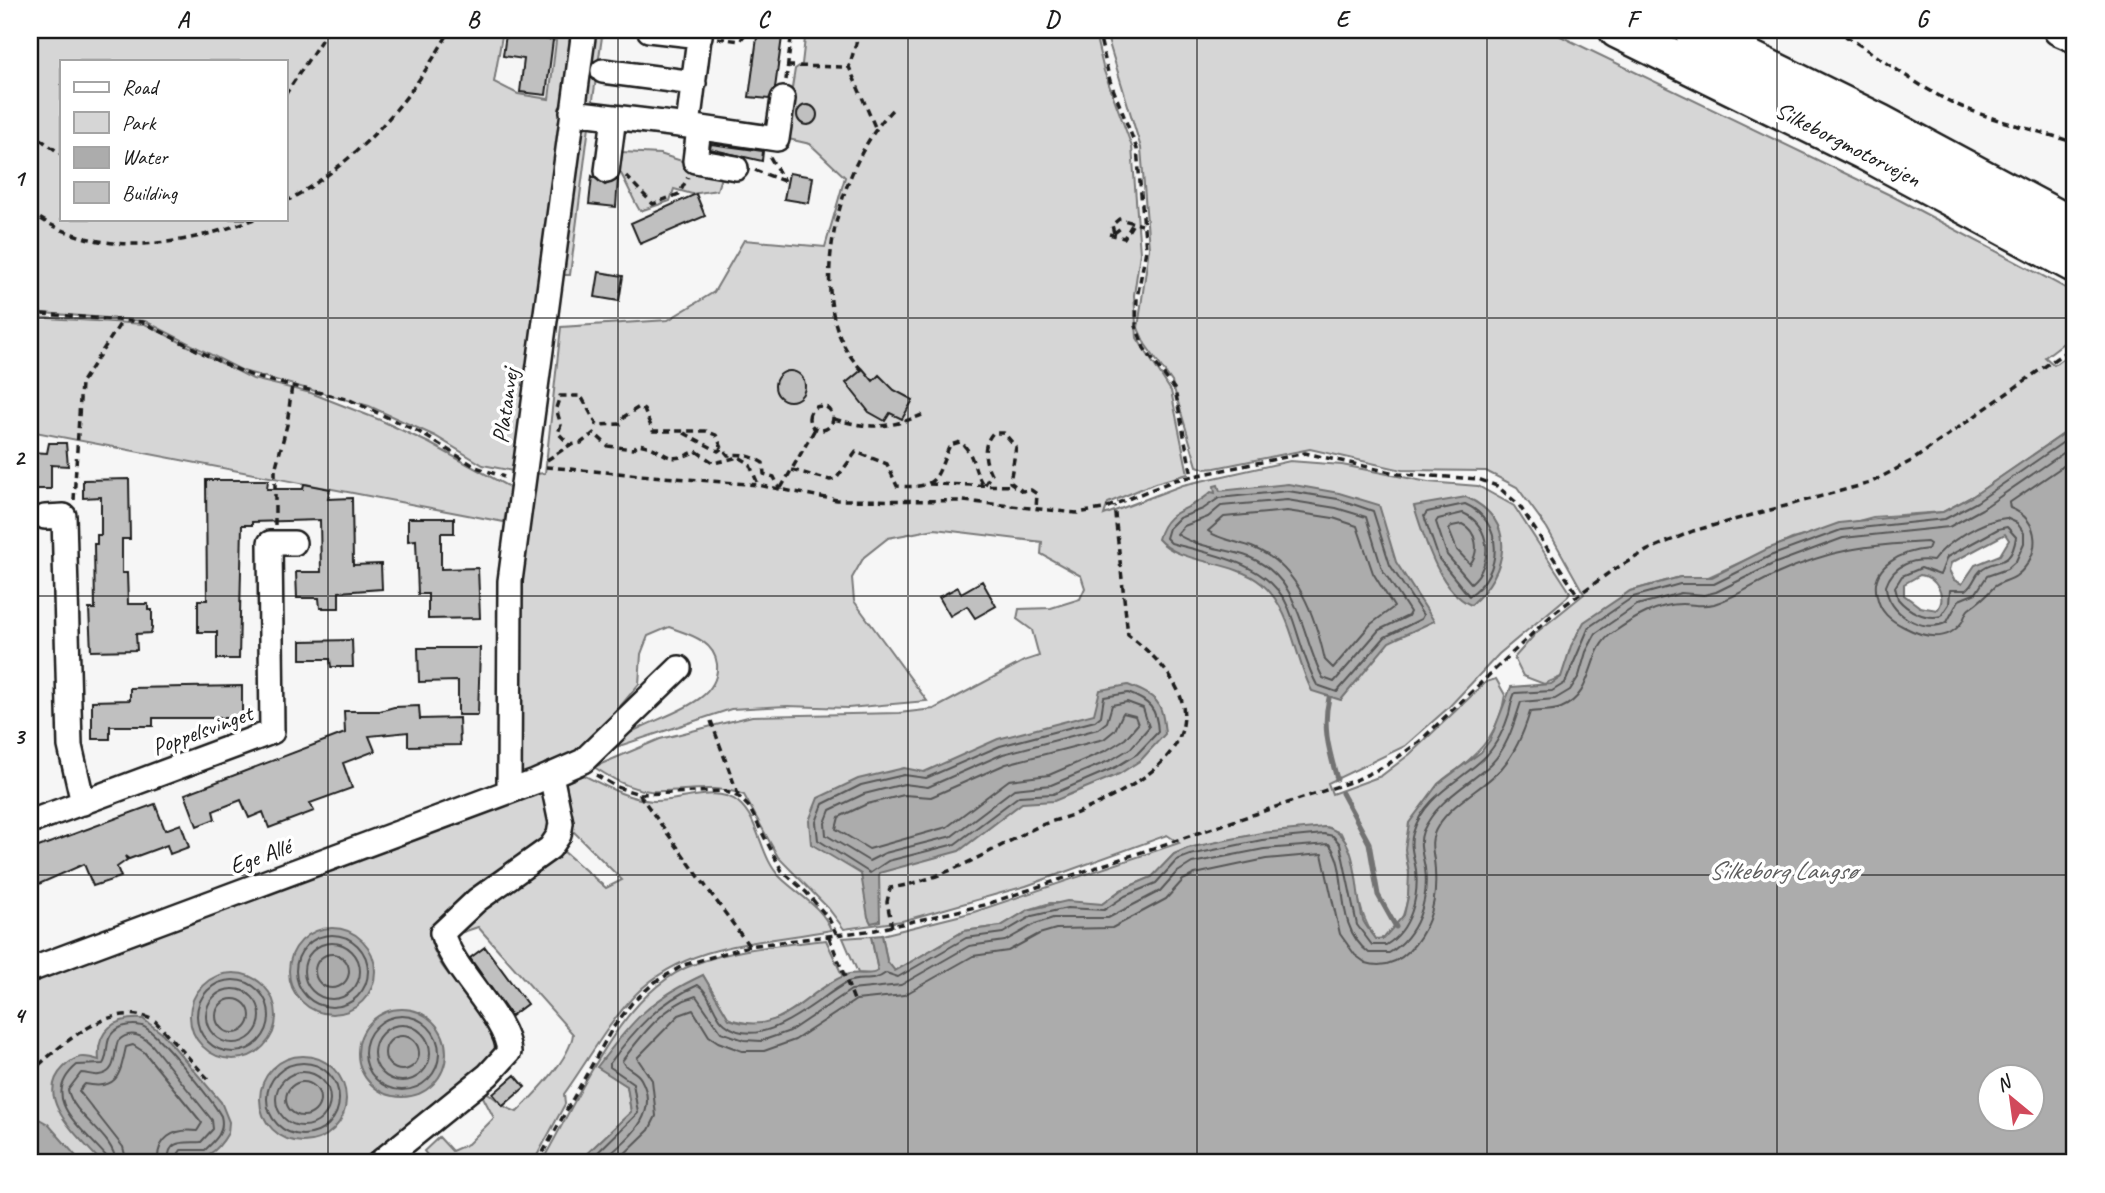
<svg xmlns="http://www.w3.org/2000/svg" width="2105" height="1193" font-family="Caveat,sans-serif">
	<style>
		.green { fill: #d6d6d6; stroke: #797979; stroke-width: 2; fill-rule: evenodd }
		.water { fill: #acacac; stroke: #727272; stroke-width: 2; fill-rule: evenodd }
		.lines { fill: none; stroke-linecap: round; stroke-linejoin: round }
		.shore { stroke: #565656; stroke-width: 2 }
		.stream { stroke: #727272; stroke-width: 5 }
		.building { fill: #c0c0c0; stroke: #1c1c1c; stroke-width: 2 }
		.minor-casing { stroke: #1c1c1c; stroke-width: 28 }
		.major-casing { stroke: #1c1c1c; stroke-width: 35 }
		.highway-casing { stroke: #1c1c1c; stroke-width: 40 }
		.path { stroke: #1c1c1c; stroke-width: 3.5; stroke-dasharray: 7 5; stroke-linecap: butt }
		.minor { stroke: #fff; stroke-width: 23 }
		.major { stroke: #fff; stroke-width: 30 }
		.highway { stroke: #fff; stroke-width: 35 }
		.grid { fill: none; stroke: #1c1c1c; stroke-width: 2; stroke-opacity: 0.55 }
		.labels { text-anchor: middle; stroke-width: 7; stroke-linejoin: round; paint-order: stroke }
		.street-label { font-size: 24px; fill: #1c1c1c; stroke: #fff }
		.water-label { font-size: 26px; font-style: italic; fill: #5d5d5d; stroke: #fff }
		.neatline { fill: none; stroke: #1c1c1c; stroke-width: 2.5 }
		.grid-label { font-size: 23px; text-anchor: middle; font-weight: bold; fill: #1c1c1c }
	</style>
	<rect width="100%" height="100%" fill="#f6f6f6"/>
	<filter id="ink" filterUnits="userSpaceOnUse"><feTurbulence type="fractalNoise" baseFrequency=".0143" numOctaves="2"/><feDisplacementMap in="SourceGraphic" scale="14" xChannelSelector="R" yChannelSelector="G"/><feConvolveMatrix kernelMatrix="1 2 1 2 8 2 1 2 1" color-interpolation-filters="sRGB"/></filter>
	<g filter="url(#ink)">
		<path class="green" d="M30,30H503L494,82L518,94L549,99L556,41L543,37L544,30H571L518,472L483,465L435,436L369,406L243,371L145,321L30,312ZM61,61H285V219H61Z
			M593,30H603L592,106L583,97Z
			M806,30H1094L1104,71L1132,147L1140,253L1134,295L1137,338L1171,391L1188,474L1155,483L1108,503L1104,515L1183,485L1290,461L1342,465L1428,482L1478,486L1514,506L1570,592L1567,597L1499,654L1448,708L1405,746L1328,783L1332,794L1381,776L1410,754L1486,682L1496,679L1505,695C1500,729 1484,749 1458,769C1451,774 1442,779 1437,786C1428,798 1409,833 1406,848C1404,855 1409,866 1409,874C1410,895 1404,939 1376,939C1353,909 1357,867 1341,833L1325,827L1188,848L1174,854L1152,877L1121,890L1102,904L1050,903L1028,910L1001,926L964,931L895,971L887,961L882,935L974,912L1179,843L1167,835L1026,886L902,921L844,929L828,908L778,857L744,795C712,783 683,793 650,791C629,789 611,778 594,767L660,739L752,716L899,713L934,709L1024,661L1039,656L1032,630L1017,619L1019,609L1051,608L1080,599L1085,588L1081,576L1041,554L1042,542L935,529L888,538L864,557L852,578L854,601L927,701L848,708L787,706L731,709L610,749C636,716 721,713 717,664C714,640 688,634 669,627L648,636L641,654L639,684L618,709L575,757L524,775L519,772L520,542L535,474L545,473L561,327L668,320L714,292L744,240L825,247L845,177L810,144L784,138L795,69L802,64Z
			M1105,30H1548L1890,195L2075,293V334L2045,357L2054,365L2075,350V426L1973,496L1943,512L1873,517L1792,539L1704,579L1680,577L1630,591L1578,632L1561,677L1544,684L1523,676L1514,658L1537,632L1584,594L1547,528L1517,487L1486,471L1402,470L1310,449L1215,468L1205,469L1197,466L1172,382L1145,344L1138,328L1149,248L1141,148Z
			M589,126L570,275H559L578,131Z
			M616,148L622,152L660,154L722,174L717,190L692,194L674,189L670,201L640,211C629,193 624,173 611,159Z
			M30,317L145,324L253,379L311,393L380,420L429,443L511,488L504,522L30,431Z
			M583,775C605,786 628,799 653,801C678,803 716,784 738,802C760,820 760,857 780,877C797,894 822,906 831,930C763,943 688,942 636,994C608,1023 587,1062 564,1094L565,1104L533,1163H433L424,1151L439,1137L452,1151L468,1144L494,1118L482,1095L488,1093L507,1108L517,1112C535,1094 570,1059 573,1034L478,927L463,932L464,921L548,856L563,851L606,888L622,880L572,830L556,787Z
			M545,791L555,823L545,844L430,934C434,982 502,1009 494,1054L370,1163H30V981Z
			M871,936L878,971L873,974L858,973L843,938Z
			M826,940L843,977L782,1017L757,1026L729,1019L703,975L598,1067L627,1086L631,1112L577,1163H541C579,1099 621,990 695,964C737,948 782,945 826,940Z"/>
		<path class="water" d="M2075,426V1163H577L631,1112L627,1086L597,1067C632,1021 649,1000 703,975L729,1019C783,1038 803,992 846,975C857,971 869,977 878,971L871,936L882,935L887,961L895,971L964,931L1001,926L1028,910L1067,901L1102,904L1121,890L1152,877L1174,854L1188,848L1261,833L1325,827C1361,834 1354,892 1363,920C1366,927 1372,933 1376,939H1383L1404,915L1408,897L1409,872L1405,849L1409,823L1438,784L1481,752L1490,740L1511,687L1551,684L1561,677L1571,646L1584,622L1630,591L1680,577H1712L1767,549L1839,523L1943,512L1973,496ZM2005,534L2009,540L2000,555L1975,565L1962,584L1954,580L1949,570L1951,563ZM1920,575C1936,577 1948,597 1937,610L1920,607L1904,595V584ZM1990,1078H2032V1120H1990Z
			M1288,484L1339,493L1379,505L1396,562L1434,621L1389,642L1341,700L1312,691C1294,657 1293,611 1262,584C1233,559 1180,565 1158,539C1167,506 1190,513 1211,492L1215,493L1214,486L1218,485L1220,491Z
			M1466,497C1519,521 1508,572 1471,605C1439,591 1424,537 1414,506Z
			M1128,685C1158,697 1162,701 1165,734L1141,760L1119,774L1054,801L1022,803L959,851L879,873L880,921L871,923L868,917L861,874L811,844L809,821L818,798L858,779L904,768L924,772L998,739L1094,714L1100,690Z
			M289 971a43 43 0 1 1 86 0a43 43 0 1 1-86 0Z
			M190 1016a43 43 0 1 1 86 0a43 43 0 1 1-86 0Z
			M358 1053a44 44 0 1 1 88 0a44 44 0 1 1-88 0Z
			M143,1019L163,1034L221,1102L229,1122L228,1133C217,1152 205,1162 184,1156L185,1163H102C82,1139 31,1099 64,1067C76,1055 84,1055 99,1060C96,1030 115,1017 143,1019Z
			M260 1099a43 43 0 1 1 86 0a43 43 0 1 1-86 0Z
			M30,1114L48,1124L82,1163H30Z"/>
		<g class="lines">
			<path class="shore" d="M1288,491L1338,499L1373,511L1390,565L1423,615L1421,619L1385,637L1337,692L1317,685C1304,661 1299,634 1289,609C1271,563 1213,555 1171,543L1166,538L1169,528L1179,518L1203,509L1219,498Z
				M1287,500L1336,508L1366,517L1382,569L1410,612L1408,616L1379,630L1334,682L1323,678C1300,635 1302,579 1249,557C1228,549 1195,547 1177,534L1184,526L1208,517L1221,506Z
				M1465,504C1504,521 1504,573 1469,596L1439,559L1424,516L1427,512Z
				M1287,511L1333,518L1357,526L1373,573L1394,607L1371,624L1333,668L1325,660C1315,616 1299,567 1254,548C1240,542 1219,540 1208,531L1224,517Z
				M1463,513C1491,525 1494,564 1471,583L1447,555L1436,522L1438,519Z
				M2006,518L2017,523L2024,533V543L2016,561L2007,569L1987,576L1976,593L1959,600L1947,622C1923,635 1887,613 1886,586C1893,565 1913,558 1933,561C1946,542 1983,520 2006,518Z
				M1462,524C1477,531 1480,552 1470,564L1457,550L1449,530L1452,526Z
				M2007,527L2016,537C2011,572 1993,556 1980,571C1974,577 1974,584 1966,590H1950L1949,604L1941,616C1926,620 1908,611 1898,599L1895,587L1902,576L1921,568L1940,575L1947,557L1998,529Z
				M1128,693C1149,701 1157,708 1158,732L1137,754L1116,767L1053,794L1019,796L955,844L888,861L870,873L818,840L816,822L823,804L861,785L904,775L926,778L1000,746L1095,721L1101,716L1104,697Z
				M1127,702L1143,708L1149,727L1131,748L1111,760L1051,785L1014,789L952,836L885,853L869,861L826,835L825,823L830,810L864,794L904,784L928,787L1003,754L1098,729L1107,722L1112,705Z
				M1123,713L1135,716L1138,724L1125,739L1107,750L1049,775L1009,780L947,827L869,849L836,829L839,817L867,804L904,795L931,797L1006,764L1104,739L1115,730Z
				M296 971a36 36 0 1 1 72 0a36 36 0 1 1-72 0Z
				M304 971a28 28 0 1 1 56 0a28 28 0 1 1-56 0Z
				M315 971a17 17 0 1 1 34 0a17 17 0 1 1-34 0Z
				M197 1016a36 36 0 1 1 72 0a36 36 0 1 1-72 0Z
				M206 1016a27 27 0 1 1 54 0a27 27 0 1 1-54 0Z
				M216 1016a17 17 0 1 1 34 0a17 17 0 1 1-34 0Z
				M365 1053a37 37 0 1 1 74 0a37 37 0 1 1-74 0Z
				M374 1053a28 28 0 1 1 56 0a28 28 0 1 1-56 0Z
				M385 1053a17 17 0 1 1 34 0a17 17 0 1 1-34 0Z
				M267 1099a36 36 0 1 1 72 0a36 36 0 1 1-72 0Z
				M276 1099a27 27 0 1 1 54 0a27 27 0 1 1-54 0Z
				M286 1099a17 17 0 1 1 34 0a17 17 0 1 1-34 0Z
				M107,1163L106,1156C81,1127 38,1098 77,1065L103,1064C110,1054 103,1039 116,1030C122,1025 134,1024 142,1026C157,1031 212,1100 221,1116C225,1132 216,1140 205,1150H181L177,1156L178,1163
				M116,1163C114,1134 74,1118 68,1090L81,1073C87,1073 93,1076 99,1075C118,1073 113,1053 118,1041C129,1030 141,1034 152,1045L212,1120L213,1129L201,1142C185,1143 166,1138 169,1163
				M127,1163L123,1147L79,1091L85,1084C119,1091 120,1073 126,1047L133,1045L144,1052L202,1123L197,1131C174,1128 156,1138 158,1163
				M587,1163L638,1113L633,1083L610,1067V1063C635,1029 659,1002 698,985C711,993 713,1015 725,1024C762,1054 815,1000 846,983C860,976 872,984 886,973L898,977L966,938L1003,933L1032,916L1067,908L1104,910L1125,896L1156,883L1177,860L1190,855L1262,840L1324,834L1333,836L1340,844L1357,925L1372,945H1386C1411,930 1419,897 1416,870C1414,857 1409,845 1413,833C1424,795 1461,781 1486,756C1496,745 1505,728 1509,714C1511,707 1511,700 1515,693L1552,691L1565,683L1589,627L1633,597L1680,584H1714L1770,556L1841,530L1945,519L1977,502L2075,434
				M600,1163C624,1141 662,1117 641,1079C636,1070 625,1069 622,1061C641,1036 665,1004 696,996L721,1032L744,1040L761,1041L790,1031L851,990L901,985L969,946L1005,941L1035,924L1053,918H1108L1160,891L1176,873L1192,863L1264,849L1329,844C1351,870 1331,924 1369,953H1389C1418,936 1429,900 1425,868C1423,856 1418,844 1423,831C1437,800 1467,786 1491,764C1508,747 1514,723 1521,702L1555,699L1570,690L1579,676L1586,652L1596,633L1637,605L1681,593L1704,595L1716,592L1773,564L1843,538L1949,527L1982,509L2075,445
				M615,1163L649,1130L656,1116L652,1080L637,1058L679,1015L693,1010L709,1036L718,1042L742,1051H764L795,1040L856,1000L904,995L973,956L1008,951L1039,934L1056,929L1112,928L1166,899L1183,880L1195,874L1266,859L1322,854L1340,934L1355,955L1366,963C1383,968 1397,963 1409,951C1430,929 1437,902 1435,872C1435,854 1427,843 1438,826C1454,801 1481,790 1501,769C1515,753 1524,732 1530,712C1540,710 1552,712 1561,708C1597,693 1585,650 1614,632C1634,618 1657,604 1682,604C1693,604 1703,607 1714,604C1736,597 1756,583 1777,574C1831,549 1868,545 1927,542L1930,544L1928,549C1904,551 1869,565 1877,596C1880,612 1890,620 1904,627C1923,637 1947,643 1962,622C1965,618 1965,612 1969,609C1979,602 1985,597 1993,588C1998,582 2009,581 2016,576C2042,556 2041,519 2010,508L2009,503L2075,458"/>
			<path class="stream" d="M1329,698C1322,728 1329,750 1337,779
				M1342,793L1369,843L1378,895L1396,927"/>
		</g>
		<path class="building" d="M758,30H783L775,88L769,99L749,97Z
			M506,34L553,40L546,95L520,92L524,59L503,56Z
			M797 115a10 10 0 1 1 20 0a10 10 0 1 1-20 0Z
			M711,144L763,151L762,161L710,149Z
			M789,173L813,177L809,203L784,199Z
			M592,176L605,185L618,179L616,207L589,204Z
			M696,194L705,216L640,244L631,223Z
			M599,272L623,276L619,301L595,297Z
			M863,369L873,381L879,375L894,390L913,400L902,419L890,413L885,421L869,412L846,383Z
			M775 386a15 15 0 1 1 30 0a15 15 0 1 1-30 0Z
			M49,443H66L68,466L51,465V489H30V452L47,453Z
			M129,479L130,539H122V573H127L128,604H148V610H152V629L151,633L136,634L137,650L91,651L89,609H95L94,544H97V535H101V497L83,498V480Z
			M206,480H268L267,489H303L304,484L330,489L328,499L352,498L353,565L381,564L382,589L339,592V608H320L319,598H297L296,572H321L320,520L252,522V525H242L239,659H217V632H198V600H207Z
			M408,518H454V533H441V569L478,568L480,618L428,619V594H418L416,540L408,541Z
			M982,581L996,606L975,618L967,606L950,616L939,597L958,587L961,593Z
			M352,640L353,667H331L330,659H301V641Z
			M418,648H480L478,715H458V681L419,682Z
			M242,686V718H153V726H110V739H92V701L130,700V688Z
			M419,706L420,719L459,718L460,745L408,746V732L369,736L375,751L343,763L352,788L310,803L314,811L269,828L263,812L249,818L241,800L213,811L215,819L197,826L185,794L345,733L344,711H380L394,707Z
			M155,804L165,830L181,824L189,847L170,854L167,845L129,859L125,856L127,860L117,867L121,877L93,886L84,864L30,888V844L33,849Z
			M485,947L527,1004L511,1016L470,958Z
			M515,1075L525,1087L503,1106L493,1094Z"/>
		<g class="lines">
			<g class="minor-casing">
				<path id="minor" d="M649,30L700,36
					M603,71L694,83
					M572,112L688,126L700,30
					M688,126L777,139L783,99
					M699,128L695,161L736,168
					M607,171L614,117
					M45,517L64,516L70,746L83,803
					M509,791L510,581L584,30
					M30,822L272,732L270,543H294
					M30,970L535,782L583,761L679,668
					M379,1163L488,1075L509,1052C507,1017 453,972 442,933L477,900L550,848L559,835L561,823L551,775"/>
			</g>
			<g class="major-casing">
				<path id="major" d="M2059,30L2075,37"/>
			</g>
			<g class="highway-casing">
				<path id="highway" d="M1617,30L1863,151L2075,265
					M1692,30L1879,122L2075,227"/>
			</g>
			<path class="path" d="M860,30L849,67L875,127
				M1098,30L1110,81L1137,149L1146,250L1137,298L1136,326L1144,348L1175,390L1192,476
				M1835,30C1869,49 1900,74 1934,93C1976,118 2029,127 2075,143
				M718,38L740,41L748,30
				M787,66L849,67
				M786,80L792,30
				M285,95L328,30
				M30,132L61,154
				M770,157L784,181
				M755,170L786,182
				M626,176L653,204L679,194L688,177
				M285,202C358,162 410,102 450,30
				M30,212C98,260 181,247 254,219
				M1114,233L1112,225L1119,219L1142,225
				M1114,233L1122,227
				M1109,234L1124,238L1132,225
				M30,313L143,322L222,363L255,377L350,400L419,432L476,467L504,477
				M862,370C799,308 838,165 892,110
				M809 418a12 12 0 1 1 24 0a12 12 0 1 1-24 0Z
				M834,419C871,429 886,429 922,415
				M684,433L718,451L722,448L728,455C742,453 751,456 763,463L764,474L774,477L780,489
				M722,448L716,435L706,431H653L644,410L639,407L625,416L621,424L597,425L581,396H560L556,408L561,425L558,433L570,445L581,443L594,433L608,446L633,449L638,444C669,448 662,468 696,451L714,463L739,457L749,463L758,484
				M547,460L570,445
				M546,467L758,485L837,500L963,501L1077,513L1103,509L1175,480L1305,453L1399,474L1478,479L1497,486L1519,505L1577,594
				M792,470L830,480L836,479L856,452L887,464L897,486C940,489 935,478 950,445L960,442C975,453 973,472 984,486L991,474C984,460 982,445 993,433H1004L1016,447L1010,482L1022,491L1031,490L1037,494L1036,509
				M929,484L1014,486
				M781,488L815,429
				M74,500L81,383L122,321
				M275,525V470L287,425L292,385
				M711,721L739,797
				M596,775L617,787L639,794L724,791L739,797L749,807L782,871L806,892L829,919L837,935
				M639,794L749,946
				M892,927L887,902L890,888C944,880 989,851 1037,827C1048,822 1061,819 1072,815C1169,776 1237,718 1128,635L1114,505
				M829,937L854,1000L851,1001
				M30,1073C60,1046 112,997 155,1021L210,1081
				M537,1163L612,1029L632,1003L655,982L684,965L749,946L875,930L984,905L1356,780L1387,765L1419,742L1555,612L1610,572L1648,550L1693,531L1870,483L1913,460L2075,345"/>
			<use href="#minor" class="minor"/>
			<use href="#major" class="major"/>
			<use href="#highway" class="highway"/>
		</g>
	</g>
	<path class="grid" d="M328,30V1163M618,30V1163M908,30V1163M1197,30V1163M1487,30V1163M1777,30V1163M30,318H2075M30,596H2075M30,875H2075"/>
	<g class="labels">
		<g class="street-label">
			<text transform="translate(1848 144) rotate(27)" y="8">Silkeborgmotorvejen</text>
			<text transform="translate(505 406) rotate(-82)" y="8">Platanvej</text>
			<text transform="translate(202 730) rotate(-20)" y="8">Poppelsvinget</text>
			<text transform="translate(260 856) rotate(-20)" y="8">Ege Allé</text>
		</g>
		<g class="water-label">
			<text x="1782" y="879">Silkeborg Langsø</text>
		</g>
	</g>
	<rect width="2105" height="1193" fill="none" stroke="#fff" stroke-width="77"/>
	<rect x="60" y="60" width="228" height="161" fill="#ffffff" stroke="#a4a4a4" stroke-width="2"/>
	<rect x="74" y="82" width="35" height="10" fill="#ffffff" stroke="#a4a4a4" stroke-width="2"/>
	<text x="122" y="94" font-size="21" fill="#1c1c1c">Road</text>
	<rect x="74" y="112" width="35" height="21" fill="#d6d6d6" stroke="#a4a4a4" stroke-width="2"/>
	<text x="122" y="130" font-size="21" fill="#1c1c1c">Park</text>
	<rect x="74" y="147" width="35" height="21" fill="#acacac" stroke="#a4a4a4" stroke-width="2"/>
	<text x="122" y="164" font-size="21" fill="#1c1c1c">Water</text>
	<rect x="74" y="182" width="35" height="21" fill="#c0c0c0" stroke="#a4a4a4" stroke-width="2"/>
	<text x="122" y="200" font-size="21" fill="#1c1c1c">Building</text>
	<g transform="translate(2011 1098) rotate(331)"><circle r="33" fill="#ffffff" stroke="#a4a4a4" stroke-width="2"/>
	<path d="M0-5L12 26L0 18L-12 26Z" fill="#d1495b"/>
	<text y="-10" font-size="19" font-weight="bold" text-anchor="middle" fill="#1c1c1c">N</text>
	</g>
	<rect x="38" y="38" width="2028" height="1116" class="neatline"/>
	<g class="grid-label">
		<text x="183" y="27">A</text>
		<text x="473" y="27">B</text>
		<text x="763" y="27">C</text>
		<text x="1052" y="27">D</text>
		<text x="1342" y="27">E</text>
		<text x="1632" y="27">F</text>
		<text x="1922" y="27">G</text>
		<text x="19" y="186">1</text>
		<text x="19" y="465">2</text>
		<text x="19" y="744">3</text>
		<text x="19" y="1023">4</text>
	</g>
</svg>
